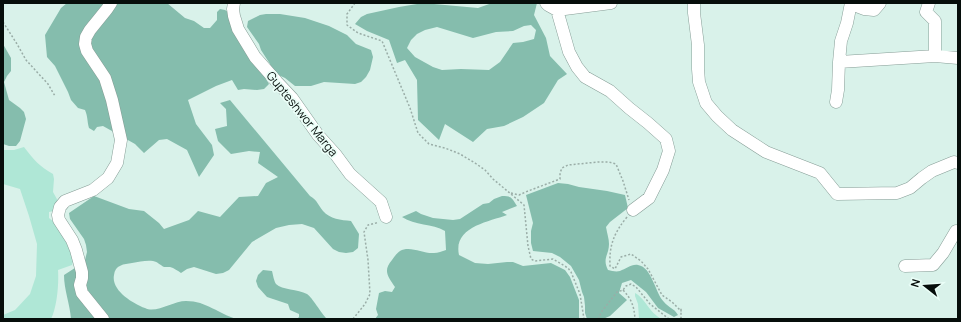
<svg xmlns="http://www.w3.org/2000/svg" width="961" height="322" font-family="Manrope,sans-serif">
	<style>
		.green { fill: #afe7d6 }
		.forest { fill: #85bdad; fill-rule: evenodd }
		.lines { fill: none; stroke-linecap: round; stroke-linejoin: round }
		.minor-casing { stroke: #869d96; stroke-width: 13 }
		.path { stroke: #9aada7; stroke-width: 1.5; stroke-dasharray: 2 2; stroke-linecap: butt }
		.minor { stroke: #fff; stroke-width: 12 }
		.labels { text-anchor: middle; stroke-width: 3.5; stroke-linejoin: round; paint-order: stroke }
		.street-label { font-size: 12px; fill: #060e0b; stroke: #eafef7 }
	</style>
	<rect width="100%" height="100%" fill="#d9f2ea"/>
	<path class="green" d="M24,147C33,159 40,167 53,174L54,179L53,192L58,201L54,211L49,212V218L54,222L62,231L74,258L72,265L58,270C59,284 57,307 51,319H3V315L15,310L30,294L36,276L37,244L29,216L20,189L3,184V150H14Z
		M635,293C647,300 648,312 662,319H639L638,304L635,296Z"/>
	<path class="forest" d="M67,3H167L185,18L194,21L204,28H210L217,20V12L220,9L225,10L228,12L269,84L264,89L257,90L244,89L238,90L232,80L216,86L188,100L196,124L212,145L214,155L199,177L187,150L167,139L159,140L144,153L135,144L103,126L97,127L94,131L89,128C87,121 88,117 85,110L78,108L71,100L68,92L55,66L47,57L45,35L61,8Z
		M423,3L478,8L492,3H537L534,15L546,38L550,56L567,74L558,80L544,103L523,117L504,126L487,129L473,142L445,124L439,140L418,120L417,80L405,60L397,63L389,40L367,31L355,24L361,17L367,14L399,7ZM531,25L536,30L534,39L523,42L513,43L500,62L489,70L461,69L442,70L433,67L415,57L407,48L411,40L417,34L425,30L437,27L473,38L496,32L513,31L524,26Z
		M266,14H280L305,18L329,26L347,35L356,44L371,50L373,57L370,70L366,77L361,82L355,84L324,82L311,86H295L285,78L276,74L271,70L270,64L261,50L259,44L247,27L248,21L260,15Z
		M3,44L11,58V71L7,76L4,82L9,100L20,108L24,112L26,119L20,141L16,146H9L3,144Z
		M230,100L310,196C318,201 318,205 323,211C330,219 341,220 351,221L359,234L358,248L353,252L346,253L339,252L333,249L314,228L302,224L289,225L276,228L252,242L229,270L223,273L216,274L194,267L187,269L181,273C178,271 174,268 170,267C168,267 166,267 164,267C160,265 158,262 153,261C146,260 139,262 132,263C124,264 115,265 114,275C111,290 132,303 145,308C156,314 173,301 186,301C207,301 218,314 237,319H71C70,304 64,290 64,275L78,266L84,264L87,252L86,245L84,239L70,219L69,213L94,196L129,209L144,211L159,223L164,229L189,220L198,211L220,217L239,197L258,196L266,183L278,177L258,163L260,152L249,151L231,154L218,141L215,129L227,126L226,109L220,103Z
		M558,183L568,184L579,187L607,191L625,195L628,208L610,222L606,227C607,233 609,239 609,244C609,255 602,258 608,270C612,271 616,272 620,271C626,269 631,264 638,265C652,267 655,293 664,302C669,308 674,308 678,315L674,317L658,308L646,292L631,280L622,283L619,293L627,300L610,316L603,319H587L585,313V306L584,297L582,292L579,280L571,266L560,257L552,253L533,251L531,243V231L533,223L526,195Z
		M502,196C512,196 512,198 517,206L502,212L507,215C488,222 453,227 459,255L475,263L488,264L507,262H513L523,266L551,263L565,270L570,277L579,300V319H375L378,315L376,309L379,293L385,291L392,292L395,287C389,278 382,271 392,260C394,257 397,253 400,251C410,245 423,254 434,253C438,253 442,251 446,250L445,231C432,223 415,226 402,217L416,211L421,214L433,218L453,220L460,219L483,204L489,203L494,199Z
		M263,270L272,271C273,275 274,281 276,284C282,290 298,289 307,294C312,297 321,313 327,319H297L299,317V314L290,310L288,304L267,297L258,287L256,281L258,275Z"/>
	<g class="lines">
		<g class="minor-casing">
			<path id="minor" d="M234,3L233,9L234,16L238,29L255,57L277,82L292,98L318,135L336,155L350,174L381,202L386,217
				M546,3L548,5L557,10L611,3
				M694,3V13L698,45V69L699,82L706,103L717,116L732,130L766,152L820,173L837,194L897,193L910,188L922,178L932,171L954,162L958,163
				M929,3L926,12L935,21V56
				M851,4L864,9L874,10L880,3
				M557,10L569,52L577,67L585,77L610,91L629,108L648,123L666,139L669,151L663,170L649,198L633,210
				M839,62L935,56L958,58
				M836,102L838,90L839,62L841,41L847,23L851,3
				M905,266L933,265L943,253L956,231L958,233
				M103,319L82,293L80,285L82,278V272L76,250L72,240L59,220L58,215L60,207L65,201L93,190L108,178L117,163L121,140L112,100L105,78L87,51L85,44L86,37L90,30L107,9L111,3"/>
		</g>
		<path class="path" d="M355,3L347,14V25L358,33L382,41L410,108L418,133L429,144L445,148L460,154L475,163L485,170L493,179L524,205L528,246L531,259L535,261L553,259L568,268L571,272L580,294L584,319
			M3,22L17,44L26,60L48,84L55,96
			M511,193L519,195L528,191L560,179V173L562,168L568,165L598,162H609L616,164L623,181L629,200
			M627,217C614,233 609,245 610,266L615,269L621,257L631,254L641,261L648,269L662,295L672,302L681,311V308V319
			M623,290C632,300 634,306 635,319
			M353,319L365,304L370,294L368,260L364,232L368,225L376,223L378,222
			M598,319L602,311L617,292L623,290L626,286L631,284L636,287L650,304L669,319"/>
		<use href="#minor" class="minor"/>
	</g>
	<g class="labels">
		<g class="street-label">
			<text transform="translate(302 114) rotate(51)" y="4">Gupteshwor Marga</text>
		</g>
	</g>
	<rect width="961" height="322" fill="none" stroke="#060e0b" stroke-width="8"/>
	<g transform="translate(925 286) rotate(287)" stroke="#eafef7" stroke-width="3" paint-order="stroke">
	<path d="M0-3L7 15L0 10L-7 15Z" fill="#060e0b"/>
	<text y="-6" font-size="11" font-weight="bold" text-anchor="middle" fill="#060e0b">N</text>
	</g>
</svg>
